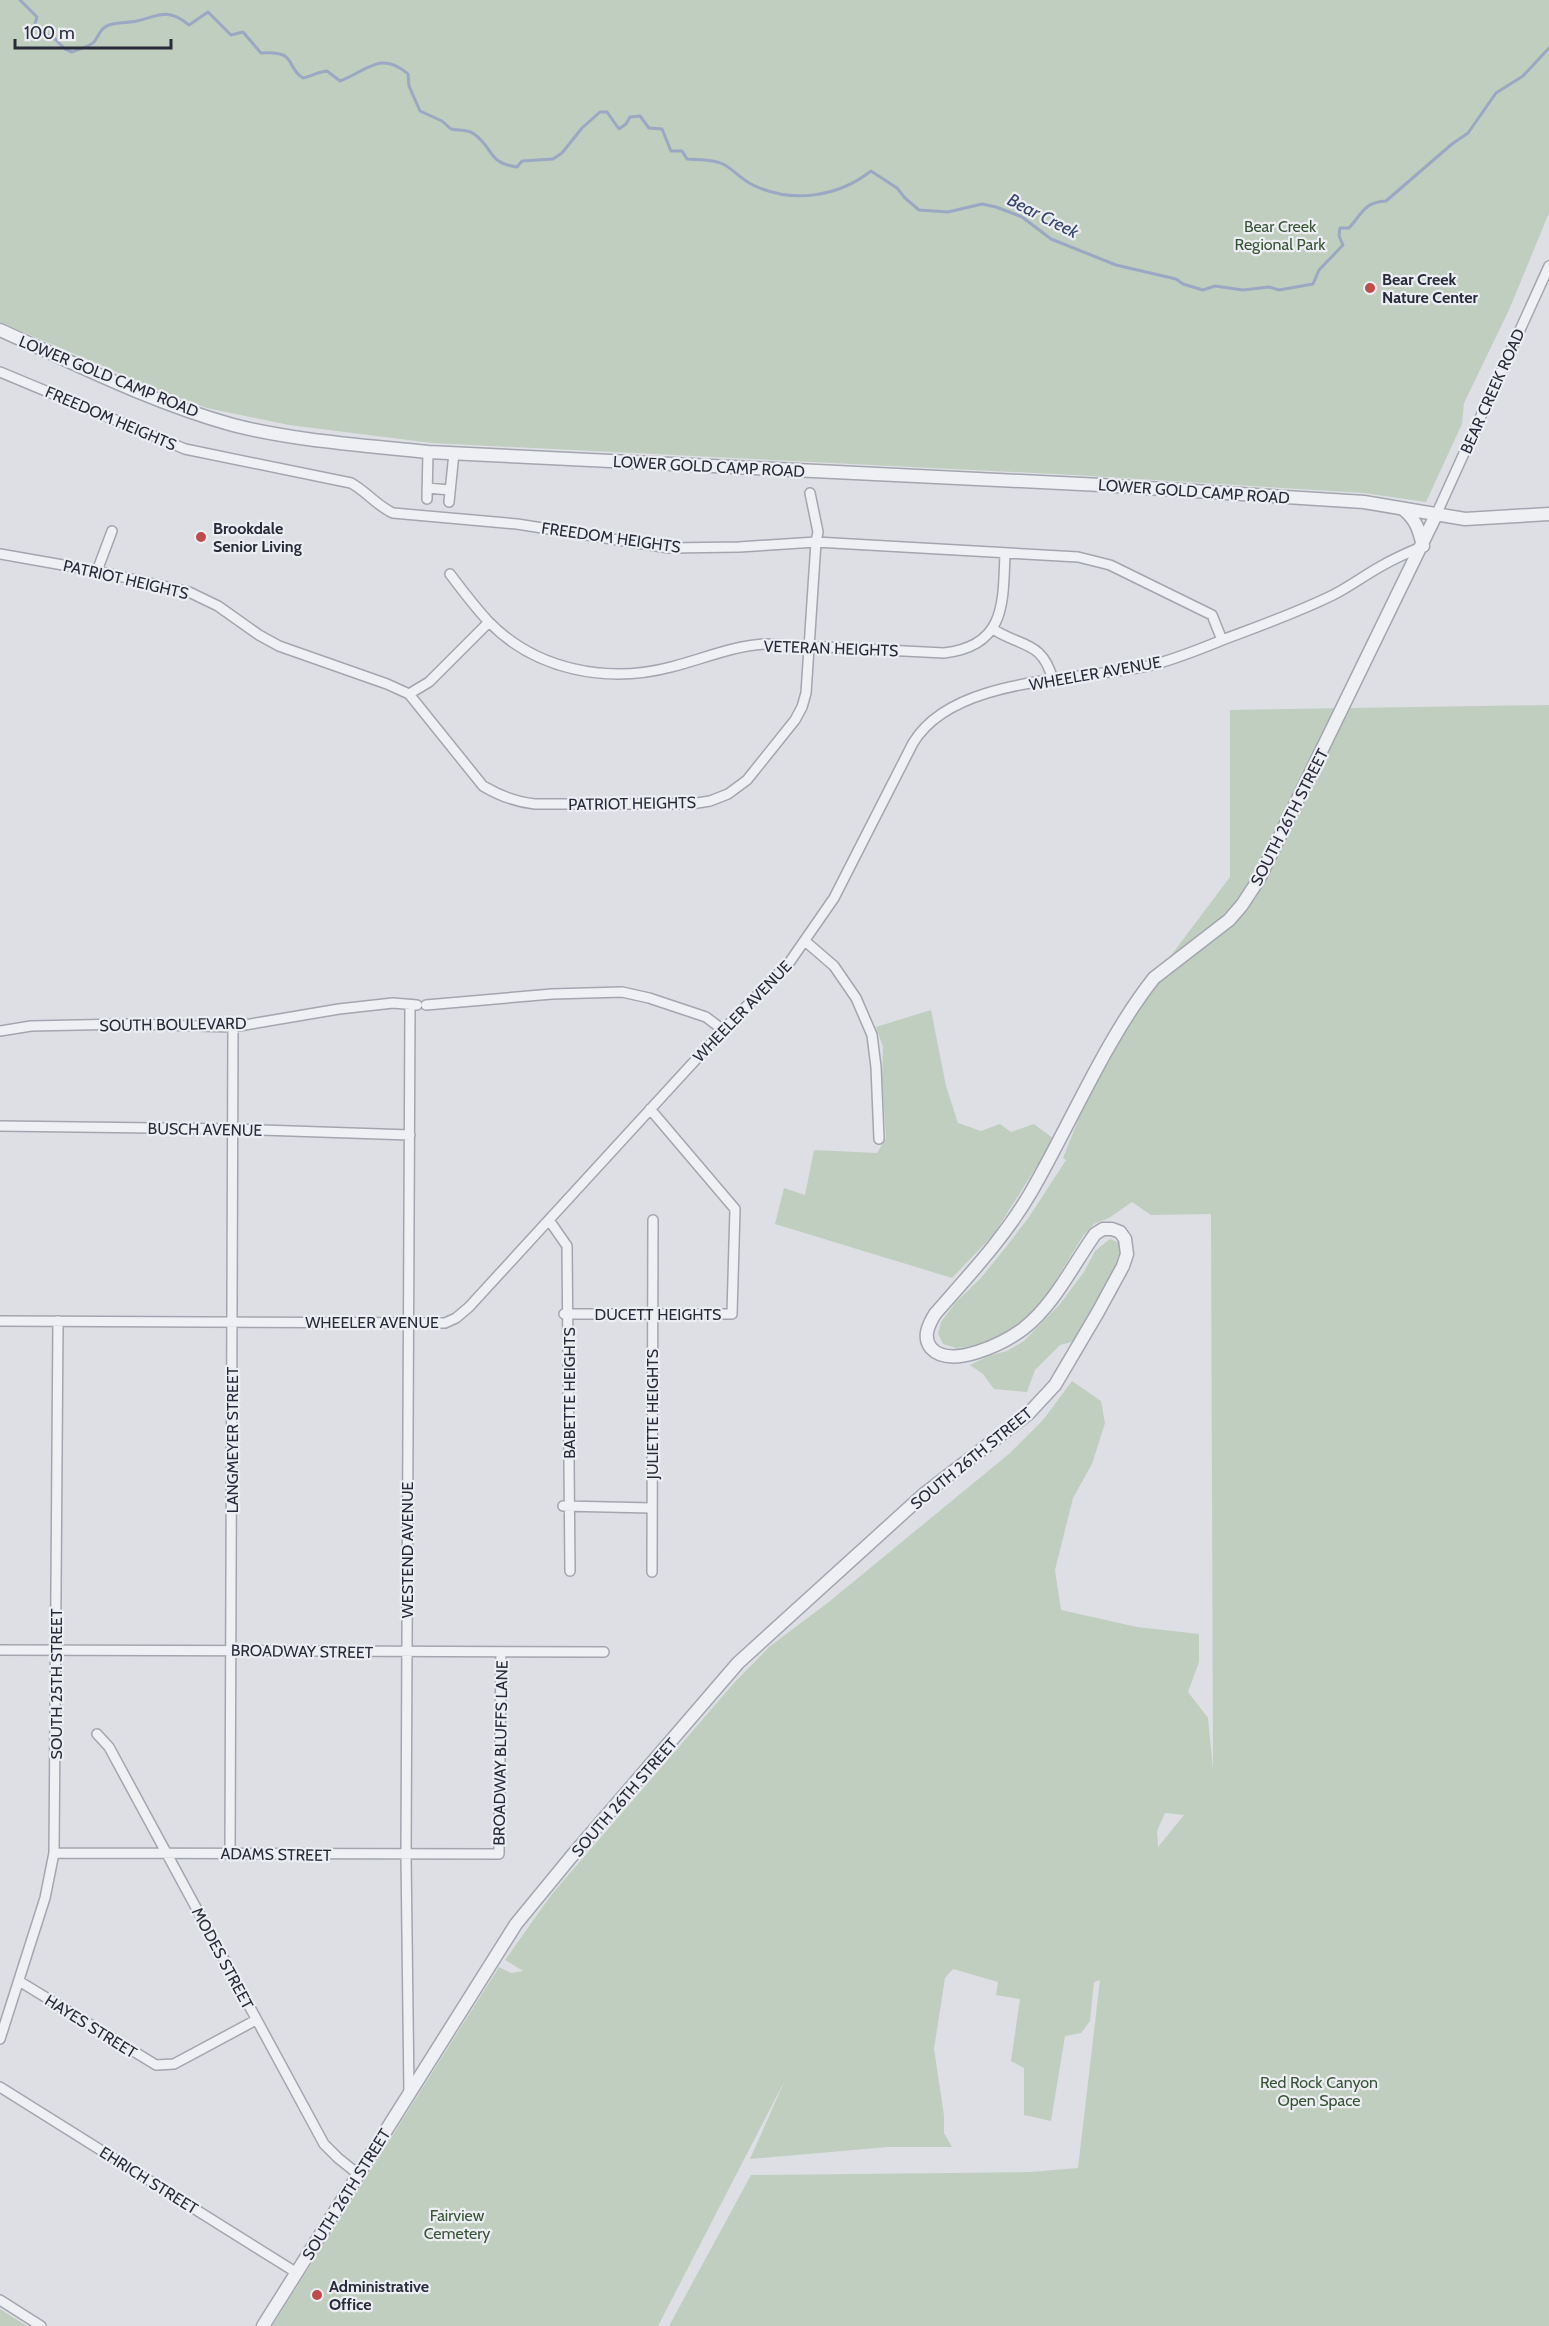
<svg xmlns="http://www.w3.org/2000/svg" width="1549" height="2326" font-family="Cabin,sans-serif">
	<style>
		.green { fill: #c0cebf; fill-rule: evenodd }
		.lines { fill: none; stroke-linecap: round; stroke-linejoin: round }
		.stream { stroke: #9aa8c3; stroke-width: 3 }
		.minor-casing { stroke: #a3a6ae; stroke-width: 12 }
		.tertiary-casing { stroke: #a3a6ae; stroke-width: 15 }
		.minor { stroke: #eff0f4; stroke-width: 9 }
		.tertiary { stroke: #eff0f4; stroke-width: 12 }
		.poi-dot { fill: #c14b4b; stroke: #eceef3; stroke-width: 2 }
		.labels { text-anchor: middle; stroke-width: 4.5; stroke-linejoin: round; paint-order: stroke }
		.park-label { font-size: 16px; fill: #375536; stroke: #eceef3 }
		.poi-label { font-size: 16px; font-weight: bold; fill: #282c3a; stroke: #eceef3; text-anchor: start }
		.street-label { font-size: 16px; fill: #282c3a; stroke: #eceef3 }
		.water-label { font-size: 18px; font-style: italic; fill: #36456a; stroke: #eceef3 }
	</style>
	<rect width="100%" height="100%" fill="#dddfe5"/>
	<path class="green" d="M0,0H1549V213L1509,310L1464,403L1462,424L1426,502L1364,493L1074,475L432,443L289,425L207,408L163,392L0,322Z
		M1549,705V2326H669L751,2175L1030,2172L1078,2168L1100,1980L1094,1982L1090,2021L1081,2033L1065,2036L1051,2121L1024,2115V2068L1011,2061L1020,1999L996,1995L998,1982L953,1969L945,1978L934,2049L944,2115V2133L952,2147H888L750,2159L785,2080L658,2326H272L499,1967L511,1973L523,1971L505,1960L552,1894L734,1683L769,1647L830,1601L1010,1453L1043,1420L1072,1381L1101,1401L1105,1423L1092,1464L1073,1498L1055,1570L1061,1610L1137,1627L1199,1634V1662L1188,1692L1208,1718L1213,1769L1211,1214L1151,1215L1132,1202L1109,1218L1094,1224L1083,1236L1037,1311L995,1339L974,1346L956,1348L943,1344L938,1334L941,1322L956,1302L980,1279L1006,1247L1029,1217L1066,1160L1063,1158L1100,1065L1154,978L1230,877V710ZM1165,1813L1184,1815L1158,1847L1157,1831Z
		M931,1010L946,1086L958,1123L981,1131L1000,1124L1011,1132L1034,1124L1054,1139L994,1234L952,1278L775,1224L784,1188L805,1195L814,1150L877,1153L886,1138L882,1082L883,1047L876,1027Z
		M1110,1239L1122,1244L1118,1261L1075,1341L1060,1345L1035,1370L1027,1392L994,1389L983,1374L970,1365L991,1355L1007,1351L1024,1341L1060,1304L1084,1272L1095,1251Z
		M0,2309L27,2326H0Z"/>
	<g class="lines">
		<path class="stream" d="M20,0L37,17L34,27L46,36L51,35L65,49L72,52C78,49 89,47 94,42C99,36 100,28 109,25C117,22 128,23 137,21C159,16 168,7 189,25L208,12L231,35L243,32L261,53C298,50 285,67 303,78C312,76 317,72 327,71L340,81C367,71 381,50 408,74L409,86L420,111L442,121L451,129C459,131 467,129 474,134C494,148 487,163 517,167L522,161L553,159L562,153L582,128L600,112H607L619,129L626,124L630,117L640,116L649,128L662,129L671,151H682L687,159C698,160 713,159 723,164C733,169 742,180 753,185C792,204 838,197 871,171L897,188L905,198L919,210L948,212L982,204L996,207L1022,217L1051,239L1116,265L1176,279L1183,284L1203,290L1215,286L1243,290L1269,287L1279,290L1313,284L1319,270L1343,245L1339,236L1340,228H1349C1362,214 1364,202 1386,201L1452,144L1468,133L1496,93L1523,76L1549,48"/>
		<g class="minor-casing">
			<path id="minor" d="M0,372L185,449L351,483C366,491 377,506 393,513L517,524L669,548L739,547L816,542L1078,557L1110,565L1212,615L1222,640
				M427,488L450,490
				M427,499L428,452
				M449,502L454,453
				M1436,515L1549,266
				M0,554L97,571L189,592L218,606L259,635L279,646L387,684L409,694L429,682L489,622
				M97,571L112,531
				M450,574C462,590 474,606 488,621C535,670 607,684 671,667C703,659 732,646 765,644L944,653C1006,646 1003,603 1005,553
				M993,629C1022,648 1042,640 1053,680
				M409,694L483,786C500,796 515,802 535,804H691L710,801L728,794L747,780L795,720L802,707L806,693L816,542L818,532L810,493
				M805,941L834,966L856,998L872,1035L876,1067L879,1139
				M426,1005L552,994L622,992L649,998L706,1017L723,1030
				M0,1031L31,1026L125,1024L233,1027L339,1009L393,1003L417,1005
				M0,1126L232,1129L410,1135
				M549,1220L567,1246L570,1571
				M564,1314H732L735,1209L650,1109
				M0,1321L445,1323L456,1318L469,1307L723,1030L789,963L834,898L913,743C953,676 1078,681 1148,666C1174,660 1200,649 1225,639C1262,625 1299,612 1335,594C1352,585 1368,573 1385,564C1397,557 1410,552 1423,546
				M563,1506L652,1508
				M652,1572L653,1220
				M0,1650L604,1652
				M97,1734L109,1747L324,2144L338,2158L358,2174
				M54,1853L499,1854L501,1652
				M230,1854L233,1027
				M19,1981L156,2065L174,2064L256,2020
				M0,2039L45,1898L54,1853L58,1321
				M0,2087L297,2273
				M409,2093L406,1855L410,1006
				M0,2300L41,2326"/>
		</g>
		<g class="tertiary-casing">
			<path id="tertiary" d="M0,330C76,364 153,403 233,425C296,441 363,445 428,452L1101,485L1364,502L1465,519L1549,514
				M1403,509C1416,519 1419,530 1423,546
				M263,2326L516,1924L571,1857L738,1663L923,1495L1029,1413L1055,1385L1098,1312L1123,1266L1127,1254L1125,1239L1120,1232L1112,1229H1103L1095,1234C1073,1265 1054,1305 1023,1329C1004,1343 951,1370 931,1348C922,1337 929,1324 935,1314C969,1275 1005,1237 1031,1192C1071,1123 1105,1040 1154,978L1229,920L1242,905L1259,879L1436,515"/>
		</g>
		<use href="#minor" class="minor"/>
		<use href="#tertiary" class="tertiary"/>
	</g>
	<g class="poi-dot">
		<circle cx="1370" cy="288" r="6"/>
		<circle cx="201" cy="537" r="6"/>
		<circle cx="317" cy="2295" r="6"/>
	</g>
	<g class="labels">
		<g class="park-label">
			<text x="1280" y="232">Bear Creek<tspan x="1280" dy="18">Regional Park</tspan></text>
			<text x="1319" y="2088">Red Rock Canyon<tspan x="1319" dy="18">Open Space</tspan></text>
			<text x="457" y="2221">Fairview<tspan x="457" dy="18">Cemetery</tspan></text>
		</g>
		<g class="poi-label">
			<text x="1382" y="285">Bear Creek<tspan x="1382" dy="18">Nature Center</tspan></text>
			<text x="213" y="534">Brookdale<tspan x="213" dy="18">Senior Living</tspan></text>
			<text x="329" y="2292">Administrative<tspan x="329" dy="18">Office</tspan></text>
		</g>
		<g class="street-label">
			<text transform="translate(109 376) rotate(22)" y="6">LOWER GOLD CAMP ROAD</text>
			<text transform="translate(1492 391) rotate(-66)" y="6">BEAR CREEK ROAD</text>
			<text transform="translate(111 418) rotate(23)" y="6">FREEDOM HEIGHTS</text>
			<text transform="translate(709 466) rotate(3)" y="6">LOWER GOLD CAMP ROAD</text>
			<text transform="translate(1194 491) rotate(4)" y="6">LOWER GOLD CAMP ROAD</text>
			<text transform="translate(611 537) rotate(8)" y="6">FREEDOM HEIGHTS</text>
			<text transform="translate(126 579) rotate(13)" y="6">PATRIOT HEIGHTS</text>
			<text transform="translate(831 648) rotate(2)" y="6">VETERAN HEIGHTS</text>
			<text transform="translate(1095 673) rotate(-10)" y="6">WHEELER AVENUE</text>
			<text transform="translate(632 803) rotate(-1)" y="6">PATRIOT HEIGHTS</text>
			<text transform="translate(1289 817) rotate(-63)" y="6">SOUTH 26TH STREET</text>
			<text transform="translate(742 1011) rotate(-46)" y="6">WHEELER AVENUE</text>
			<text transform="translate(173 1024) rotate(-1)" y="6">SOUTH BOULEVARD</text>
			<text transform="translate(205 1129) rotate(1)" y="6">BUSCH AVENUE</text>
			<text x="658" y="1320">DUCETT HEIGHTS</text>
			<text x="372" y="1328">WHEELER AVENUE</text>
			<text transform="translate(569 1393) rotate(-90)" y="6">BABETTE HEIGHTS</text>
			<text transform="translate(652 1414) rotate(-90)" y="6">JULIETTE HEIGHTS</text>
			<text transform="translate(232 1440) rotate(-90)" y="6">LANGMEYER STREET</text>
			<text transform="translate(971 1458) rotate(-39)" y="6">SOUTH 26TH STREET</text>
			<text transform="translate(407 1550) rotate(-90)" y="6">WESTEND AVENUE</text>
			<text transform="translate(302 1651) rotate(1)" y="6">BROADWAY STREET</text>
			<text transform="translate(56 1684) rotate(-90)" y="6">SOUTH 25TH STREET</text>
			<text transform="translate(500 1753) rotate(-89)" y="6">BROADWAY BLUFFS LANE</text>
			<text transform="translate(624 1797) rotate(-49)" y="6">SOUTH 26TH STREET</text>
			<text transform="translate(276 1854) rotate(1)" y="6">ADAMS STREET</text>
			<text transform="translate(223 1958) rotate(62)" y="6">MODES STREET</text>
			<text transform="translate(91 2026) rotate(32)" y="6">HAYES STREET</text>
			<text transform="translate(149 2180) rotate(32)" y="6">EHRICH STREET</text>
			<text transform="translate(346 2194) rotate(-58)" y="6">SOUTH 26TH STREET</text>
		</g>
		<g class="water-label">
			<text transform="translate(1043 216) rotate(27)" y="6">Bear Creek</text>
		</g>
	</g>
	<path d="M15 39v9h156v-9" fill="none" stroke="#282c3a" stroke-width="3"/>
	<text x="24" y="39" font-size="18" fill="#282c3a" stroke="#eceef3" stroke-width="4.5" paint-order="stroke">100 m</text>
</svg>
